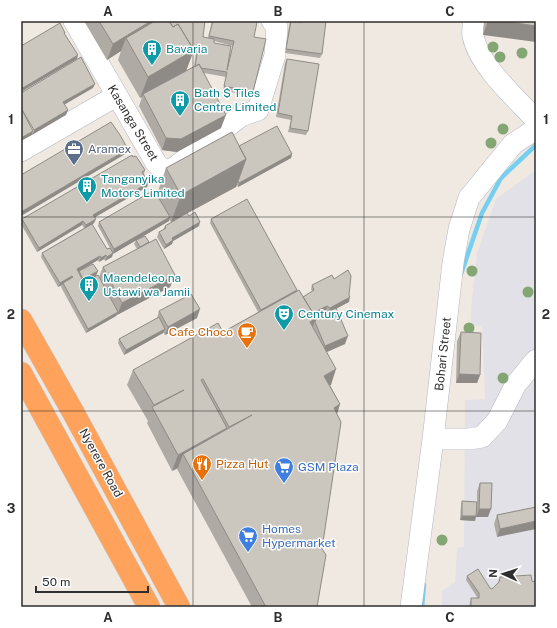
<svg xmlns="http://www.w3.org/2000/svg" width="557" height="628" font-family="'Public Sans',sans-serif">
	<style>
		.industrial { fill: #e3e1e8 }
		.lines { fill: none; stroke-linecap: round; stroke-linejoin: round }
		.stream { stroke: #75cff0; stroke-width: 4.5 }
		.minor-casing { stroke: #b4b7c1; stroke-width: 22 }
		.highway-casing { stroke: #c9c9c9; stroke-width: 23 }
		.minor { stroke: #fff; stroke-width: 21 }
		.highway { stroke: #ffa35c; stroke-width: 22 }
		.tree { fill: #84a574 }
		.wall { fill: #afaba4; fill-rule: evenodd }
		.shaded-wall { fill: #8e8b86 }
		.building { fill: #cbc7bf; stroke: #8e8b86 }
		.grid { fill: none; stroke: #2e2e2e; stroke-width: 1; stroke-opacity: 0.55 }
		.labels { text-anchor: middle; stroke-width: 3; stroke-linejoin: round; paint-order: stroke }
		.culture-label { font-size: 12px; fill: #0d838f; stroke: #fff; text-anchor: start }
		.street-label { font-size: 12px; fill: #2e2e2e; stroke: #fff }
		.service-label { font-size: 12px; fill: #4e5e75; stroke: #fff; text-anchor: start }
		.food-label { font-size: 12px; fill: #c56008; stroke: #fff; text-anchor: end }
		.shop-label { font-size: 12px; fill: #366cbe; stroke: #fff; text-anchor: start }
		.neatline { fill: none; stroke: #2e2e2e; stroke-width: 1.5 }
		.grid-label { font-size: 13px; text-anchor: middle; font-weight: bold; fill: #2e2e2e }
	</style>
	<rect width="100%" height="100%" fill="#efe9e1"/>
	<path class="industrial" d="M536,170V607H442V591L455,582L457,548L464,547L465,400L485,399L482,326H471V309L477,253L496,199Z"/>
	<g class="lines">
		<path class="stream" d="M461,274L482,213L501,178L536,145
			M422,607L424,585"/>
		<g class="minor-casing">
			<path id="minor" d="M74,21L156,163C163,170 166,172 174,168L241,116L258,110L275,55L277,27L272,21
				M474,21C473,26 472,32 473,36C479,66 516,98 536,120
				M21,151L116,96
				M433,439H469L482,437L497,421L516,384L536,360
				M411,607L433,439L453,263L459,229L469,198L513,144L536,129"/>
		</g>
		<g class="highway-casing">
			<path id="highway" d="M21,320L73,412L179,607
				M21,373L149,607"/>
		</g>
		<use href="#minor" class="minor"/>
		<use href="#highway" class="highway"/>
	</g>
	<g class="tree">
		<circle cx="493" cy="47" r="5.5"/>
		<circle cx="522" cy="53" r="5.5"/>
		<circle cx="500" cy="57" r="5.5"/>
		<circle cx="503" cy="129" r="5.5"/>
		<circle cx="491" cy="143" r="5.5"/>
		<circle cx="472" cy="271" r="5.5"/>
		<circle cx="528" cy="292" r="5.5"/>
		<circle cx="469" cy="328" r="5.5"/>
		<circle cx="503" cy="378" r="5.5"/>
		<circle cx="442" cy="540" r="5.5"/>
	</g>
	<path class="wall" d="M84,21H205L203,37L208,38L212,21H252L254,37L253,92L252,97L223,90L226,77L204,73L221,128L177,152L162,150L139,106L142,97L140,98L118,60L121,51L107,60ZM214,41L233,46L228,64L214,43ZM193,51L196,52L194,67L186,71Z
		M290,21L302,22V21H326L322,54L320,58L285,53L289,25Z
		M484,21H536L483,35Z
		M287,59L308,131L306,135L288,132L291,120L276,117L285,63Z
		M239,146L292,154L291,158L238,187L237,185L236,187L171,222L169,219V221L137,240L149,242L175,275L170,287L117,315L116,316L86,333L61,287L62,285L58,287L41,257L42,253L84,228L82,225L37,252L21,224L22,219L133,157L145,170L144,174L148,183L147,187L95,217L94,223L92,225L107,249L110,248L98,226L99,222L157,194L166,168ZM136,240L134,244L137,249L103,267L99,277L84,283V282L96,276L79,271L98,260L99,262L104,259L105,261L112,257L113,253Z
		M189,216L199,226L173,241L172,244L164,249L157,237L159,232L163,230L165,226Z
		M211,219L303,297L312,291L311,289L312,285L349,302L336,308L345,344L327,352L331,385H330L340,404L337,414L322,549L317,607H252L177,469L178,468L172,471L147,423L148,421L127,385L133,370L223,332L258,312L210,223ZM326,310L327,311L315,317L314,316Z
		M159,311L197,318L165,335L163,332V333L124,355L118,343L119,339L157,318Z
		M461,332L480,375L477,383H456L457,341Z
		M480,483L488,517H476L477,505L476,516L475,521L460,520L461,505L462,501L477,502V491Z
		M536,507L497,537L494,524L497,515Z
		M467,576L490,588L492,589L498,583L500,577L532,581L536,607H469L470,602L471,598H477V597L466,580Z"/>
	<path class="shaded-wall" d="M151,21H154L126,38L121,51L107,60L113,44Z
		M488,21H503L536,26V42L483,35Z
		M194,50L186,71L143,94L142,97L140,98L148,77Z
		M78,55L77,59L21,92V89Z
		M95,84L93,88L62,106L63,102Z
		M68,110L66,115L32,135L34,130Z
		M226,115L221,128L177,152L162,150L166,138Z
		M33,131L32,135L21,141V138Z
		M128,149L127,153L21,216V212Z
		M292,154L291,158L238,187L239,183Z
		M246,159L236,187L171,222L181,195Z
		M148,183L147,187L92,219L93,215Z
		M170,217L169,221L113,254L114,249Z
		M96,219L94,223L84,229L86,225Z
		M83,221L82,225L37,252L39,248Z
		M200,222L199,226L173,241L172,244L164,249L166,245L172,238Z
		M113,253L112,257L105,261L107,257Z
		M106,255L104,259L99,262L101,258Z
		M100,256L98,260L76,273L77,269Z
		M98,271L96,276L82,283L83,279Z
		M175,275L170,287L117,315L122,303Z
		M72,276L71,280L63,283L62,285L58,287L60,283Z
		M297,290L295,294L260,314L261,310Z
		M350,297L349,302L328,313L330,308Z
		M327,306L326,310L306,320L308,316Z
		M200,309L197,318L165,335L168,327Z
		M118,312L116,316L86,333L88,329Z
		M316,318L310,334V322Z
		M165,329L163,333L124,355L126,350Z
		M348,336L345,344L322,354L325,346Z
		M336,369L331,385L319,391L324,376Z
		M459,374L480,375L477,383H456Z
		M340,404L335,420L334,408Z
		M227,428L188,462L183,454L178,468L172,471L178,455Z
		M479,509H491L488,517H476Z
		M462,516H476L475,521L460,520Z
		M536,521V529L497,537L500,529Z"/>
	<path class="building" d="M99,21H151L113,44Z
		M155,21H169L173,27L178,24L194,50L148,77L126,38Z
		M169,21H205L203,37L214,39V43L231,46L227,70L234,41L209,36L213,21H252L257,22L254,37L266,39L253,92L224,86L227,72L201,68L199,64L195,67L198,48L201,49L193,46V49L178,24L173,27Z
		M291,21L302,22L303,21H326L322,54L286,49Z
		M503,21H536V26Z
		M60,23L65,33H64L78,55L21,89V46Z
		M81,57L95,84L63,102L68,110L34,130L21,108V93Z
		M287,59L319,64L308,131L290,128L292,116L278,113Z
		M199,64L226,115L181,139L166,138L143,94Z
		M21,108L33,131L21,138Z
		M111,122L120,135L128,149L21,212V175Z
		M277,126L292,154L239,183L238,181L246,159L239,146Z
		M232,132L246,159L181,195L166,168Z
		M132,155L133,157L136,156L145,170L142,172L148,183L93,215L96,219L86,225L83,221L39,248L22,219Z
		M154,190L170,217L114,249L99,222Z
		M247,199L297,290L261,310L211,219Z
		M195,212L200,222L172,238L173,240L166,245L159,232L166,228L165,226L187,213L189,216Z
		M92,224L107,249L110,248L113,253L107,257L106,255L101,258L100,256L77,269L84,283L98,275L118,312L88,329L63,283L73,277L72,276L60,283L42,253Z
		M145,236L149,242L140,247L136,240Z
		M156,239L175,275L122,303L103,267Z
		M93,264L98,271L83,279L79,271Z
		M348,270L351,276L349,295L350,297L330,308L327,306L313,313L303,297L314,290L312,285L332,275L334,279Z
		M299,290L316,318L310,322L336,369L324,376L340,404L334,408L341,422L322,549L326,555L317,607H266L183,454L252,415L229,427L203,379L201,380L227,428L178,455L152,407L184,390L154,405L133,370L218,323L223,332Z
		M191,294L200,309L168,327L159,311Z
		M336,308L348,336L325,346L315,322L316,318L315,317Z
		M159,317L165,329L126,350L119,339Z
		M461,332L481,333L480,375L459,374Z
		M480,483H492L491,509H479Z
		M462,501L477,502L476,516H462Z
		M536,507V521L500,529L497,515Z
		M478,569L490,588L492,589L499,582L500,577L531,575L532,581L533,582L536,580V607H471V598H479V593L467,576Z"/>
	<path class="grid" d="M193,21V607M364,21V607M21,217H536M21,411H536"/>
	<defs>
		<g id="building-pin" transform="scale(1)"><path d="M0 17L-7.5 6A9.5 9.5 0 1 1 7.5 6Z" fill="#0f9aa8" stroke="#fff"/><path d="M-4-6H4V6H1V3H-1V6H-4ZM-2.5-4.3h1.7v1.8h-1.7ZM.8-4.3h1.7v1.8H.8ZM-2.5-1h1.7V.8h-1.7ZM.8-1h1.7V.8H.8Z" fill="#fff"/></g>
		<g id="office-pin" transform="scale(1)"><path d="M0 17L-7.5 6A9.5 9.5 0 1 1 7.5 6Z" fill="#5c6f8a" stroke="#fff"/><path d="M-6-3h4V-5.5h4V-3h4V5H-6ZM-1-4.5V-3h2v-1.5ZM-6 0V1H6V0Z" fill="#fff"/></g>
		<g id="theatre-pin" transform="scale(1)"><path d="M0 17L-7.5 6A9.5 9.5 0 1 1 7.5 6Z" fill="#0f9aa8" stroke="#fff"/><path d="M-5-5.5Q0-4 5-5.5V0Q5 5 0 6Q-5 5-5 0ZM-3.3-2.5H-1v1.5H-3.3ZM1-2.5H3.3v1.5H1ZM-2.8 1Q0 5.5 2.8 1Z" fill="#fff"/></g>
		<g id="cafe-pin" transform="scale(1)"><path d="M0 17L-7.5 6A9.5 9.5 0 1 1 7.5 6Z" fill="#e8710a" stroke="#fff"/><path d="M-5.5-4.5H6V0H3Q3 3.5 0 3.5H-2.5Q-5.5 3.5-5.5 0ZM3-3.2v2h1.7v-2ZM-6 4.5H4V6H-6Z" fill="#fff"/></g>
		<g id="restaurant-pin" transform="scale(1)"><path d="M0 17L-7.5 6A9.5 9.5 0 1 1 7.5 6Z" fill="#e8710a" stroke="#fff"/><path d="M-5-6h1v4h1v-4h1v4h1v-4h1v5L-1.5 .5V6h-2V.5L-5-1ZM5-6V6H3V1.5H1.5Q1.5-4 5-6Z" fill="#fff"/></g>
		<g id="supermarket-pin" transform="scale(1)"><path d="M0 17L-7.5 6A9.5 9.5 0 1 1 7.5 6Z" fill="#3f7fe0" stroke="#fff"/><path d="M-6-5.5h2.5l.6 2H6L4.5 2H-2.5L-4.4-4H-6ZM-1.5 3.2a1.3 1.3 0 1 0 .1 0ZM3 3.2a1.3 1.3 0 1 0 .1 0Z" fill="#fff"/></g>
	</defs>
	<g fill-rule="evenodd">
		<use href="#building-pin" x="152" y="49"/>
		<use href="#building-pin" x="180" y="100"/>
		<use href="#office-pin" x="74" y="149"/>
		<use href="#building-pin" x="87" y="186"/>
		<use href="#building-pin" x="89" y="285"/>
		<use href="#theatre-pin" x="284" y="314"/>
		<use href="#cafe-pin" x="247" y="332"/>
		<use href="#restaurant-pin" x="202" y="464"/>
		<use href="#supermarket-pin" x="284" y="467"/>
		<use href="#supermarket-pin" x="248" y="536"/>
	</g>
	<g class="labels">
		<g class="culture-label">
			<text x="166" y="53">Bavaria</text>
			<text x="194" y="97">Bath $ Tiles<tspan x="194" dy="14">Centre Limited</tspan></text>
			<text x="101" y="183">Tanganyika<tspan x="101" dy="14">Motors Limited</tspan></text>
			<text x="103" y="282">Maendeleo na<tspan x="103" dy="14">Ustawi wa Jamii</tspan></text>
			<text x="298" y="318">Century Cinemax</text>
		</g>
		<g class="street-label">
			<text transform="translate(133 123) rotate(59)" y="4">Kasanga Street</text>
			<text transform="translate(443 354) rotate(-84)" y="4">Bohari Street</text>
			<text transform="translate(101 463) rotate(61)" y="4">Nyerere Road</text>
		</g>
		<g class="service-label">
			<text x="88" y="153">Aramex</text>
		</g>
		<g class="food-label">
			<text x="233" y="336">Cafe Choco</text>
			<text x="216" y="468" text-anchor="start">Pizza Hut</text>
		</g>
		<g class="shop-label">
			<text x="298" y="471">GSM Plaza</text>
			<text x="262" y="533">Homes<tspan x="262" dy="14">Hypermarket</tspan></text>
		</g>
	</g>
	<rect width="557" height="628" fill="none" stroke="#ffffff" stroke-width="44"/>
	<g transform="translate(503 574) rotate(273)" stroke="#ffffff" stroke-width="3" paint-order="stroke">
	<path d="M0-3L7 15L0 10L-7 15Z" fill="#2e2e2e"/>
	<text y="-6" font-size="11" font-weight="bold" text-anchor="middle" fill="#2e2e2e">N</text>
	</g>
	<path d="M36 586v6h112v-6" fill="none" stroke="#2e2e2e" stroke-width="2"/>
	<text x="42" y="586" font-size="12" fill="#2e2e2e" stroke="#ffffff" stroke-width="3" paint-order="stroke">50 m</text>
	<rect x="22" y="22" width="513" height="584" class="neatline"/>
	<g class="grid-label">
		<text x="108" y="16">A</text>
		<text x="278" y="16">B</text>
		<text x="450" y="16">C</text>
		<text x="11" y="124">1</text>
		<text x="546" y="124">1</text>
		<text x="11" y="319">2</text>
		<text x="546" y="319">2</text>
		<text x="11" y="513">3</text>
		<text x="546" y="513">3</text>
		<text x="108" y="622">A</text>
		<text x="278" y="622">B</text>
		<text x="450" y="622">C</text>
	</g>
</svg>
